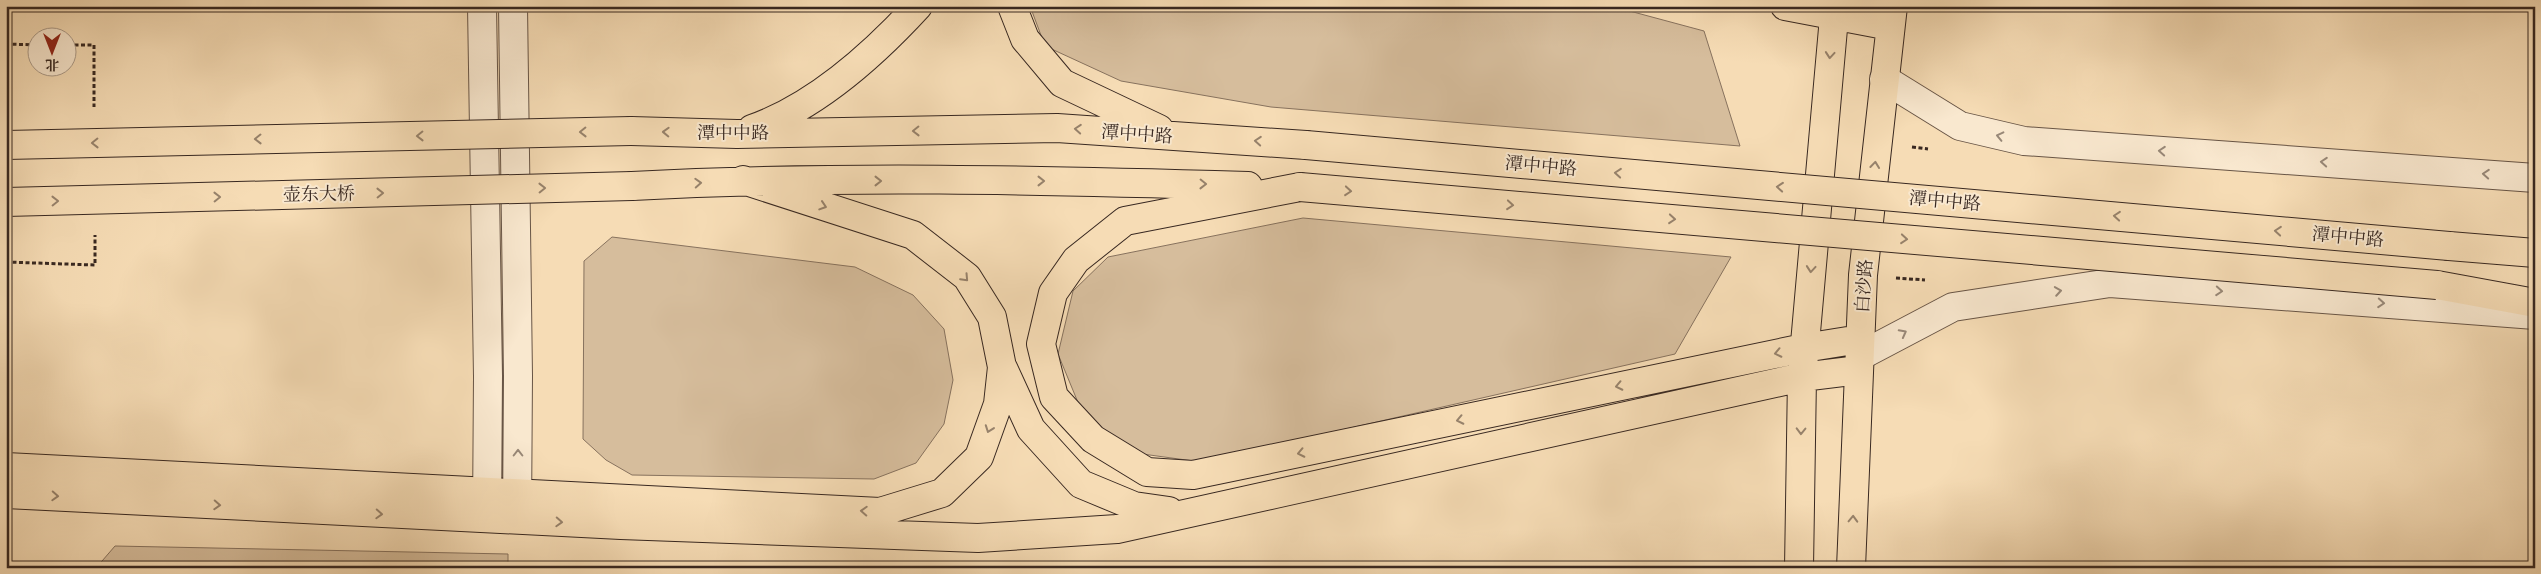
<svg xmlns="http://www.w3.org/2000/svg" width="2541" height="574" font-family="'Old Standard TT','Noto Serif SC',serif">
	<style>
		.green { fill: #d6bd9c; stroke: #87725e }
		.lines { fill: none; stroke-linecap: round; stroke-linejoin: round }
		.minor-casing { stroke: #685546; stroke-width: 30 }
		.major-casing { stroke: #382821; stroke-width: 30 }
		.path { stroke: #382821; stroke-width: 3; stroke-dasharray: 4 2.5; stroke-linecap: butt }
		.minor { stroke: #f9e8cf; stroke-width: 28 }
		.major { stroke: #f6dcb5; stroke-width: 28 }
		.major-bridge-casing { stroke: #382821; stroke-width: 30; stroke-linecap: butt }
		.major-bridge { stroke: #f6dcb5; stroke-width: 28 }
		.oneway { stroke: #97826b }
		.oneway2 { stroke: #988878 }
		.labels { text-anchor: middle; stroke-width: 4; stroke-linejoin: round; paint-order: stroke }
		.street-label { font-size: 18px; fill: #382821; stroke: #f9e8cf }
	</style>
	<rect width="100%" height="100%" fill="#f6dcb5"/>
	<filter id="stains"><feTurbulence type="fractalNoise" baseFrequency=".004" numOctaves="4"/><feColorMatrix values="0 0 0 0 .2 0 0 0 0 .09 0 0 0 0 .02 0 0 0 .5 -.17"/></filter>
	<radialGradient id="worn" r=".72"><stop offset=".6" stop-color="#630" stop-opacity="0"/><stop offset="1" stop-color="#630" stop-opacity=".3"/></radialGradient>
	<path class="green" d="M1030,6H1611L1704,31L1740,146L1271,107L1121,81L1045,46Z
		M1303,218L1731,257L1675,354L1201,462L1135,453L1084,417L1058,354L1073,291L1108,257Z
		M612,237L855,267L913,295L944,329L953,380L944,424L916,463L874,479L632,475L606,460L583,439L584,261Z
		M115,546L508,554V568H96Z"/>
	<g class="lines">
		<g class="minor-casing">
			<path id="minor" d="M482,6L488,376L487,515
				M513,6L518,376L517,518
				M1884,79L1960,126L2024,141L2535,178
				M1860,356L1953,307L2110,283L2535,315"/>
		</g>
		<g class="major-casing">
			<path id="major" d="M1012,6L1025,39L1062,83L1159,129
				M1785,6L1890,26
				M752,129C815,107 873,55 918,6
				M631,131L737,134L1057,128L1306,145
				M632,186C837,175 1043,180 1248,186
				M1300,187L1125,221L1076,260L1053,293L1041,344L1054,397L1093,439L1147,472L1193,475L1804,348L1860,339
				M2449,246L2535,253
				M2437,285L2535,303
				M1003,368L1031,429L1081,484L1134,506L1169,511
				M6,467L880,512L942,493L979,457L998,404L1002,367L992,317L967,277L913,235L743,180
				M6,494L621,525L978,538L1117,529L1802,377L1859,370
				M1799,568L1802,377L1835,6
				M1851,568L1863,275L1893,6"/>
		</g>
		<path class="path" d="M6,44L38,45
			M68,45H94V107
			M1912,147L1928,149
			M6,262L95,265V235
			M1896,278L1925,280"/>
		<use href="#minor" class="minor"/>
		<use href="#major" class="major"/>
		<g class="major-bridge-casing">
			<path id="major-bridge" d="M6,145L631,131
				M1306,145L2449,246
				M1300,187L2437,285
				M6,202L632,186"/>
		</g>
		<use href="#major-bridge" class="major-bridge"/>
	</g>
	<defs><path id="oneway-chevron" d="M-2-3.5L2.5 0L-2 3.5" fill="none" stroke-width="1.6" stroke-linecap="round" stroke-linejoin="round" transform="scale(1.25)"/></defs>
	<g class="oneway">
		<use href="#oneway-chevron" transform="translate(1830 55) rotate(95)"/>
		<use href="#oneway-chevron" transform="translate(1078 129) rotate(-176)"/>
		<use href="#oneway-chevron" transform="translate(916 131) rotate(179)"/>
		<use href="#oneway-chevron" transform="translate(583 132) rotate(179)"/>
		<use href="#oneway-chevron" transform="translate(666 132) rotate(-178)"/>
		<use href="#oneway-chevron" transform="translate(420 136) rotate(179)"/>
		<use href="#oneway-chevron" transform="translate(258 139) rotate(179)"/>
		<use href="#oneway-chevron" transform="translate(1258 141) rotate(-176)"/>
		<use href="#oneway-chevron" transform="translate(95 143) rotate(179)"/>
		<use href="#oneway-chevron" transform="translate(1875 165) rotate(-84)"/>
		<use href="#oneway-chevron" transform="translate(1618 173) rotate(-175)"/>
		<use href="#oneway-chevron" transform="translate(878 181)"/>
		<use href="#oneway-chevron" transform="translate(1041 181)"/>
		<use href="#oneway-chevron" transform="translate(698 183) rotate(-3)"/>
		<use href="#oneway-chevron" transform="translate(1203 184) rotate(1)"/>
		<use href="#oneway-chevron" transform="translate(1780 187) rotate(-175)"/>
		<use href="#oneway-chevron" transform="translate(542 188) rotate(-1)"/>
		<use href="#oneway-chevron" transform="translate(1348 191) rotate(5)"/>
		<use href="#oneway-chevron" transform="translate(380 193) rotate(-1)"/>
		<use href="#oneway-chevron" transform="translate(217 197) rotate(-1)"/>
		<use href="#oneway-chevron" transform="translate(55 201) rotate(-1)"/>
		<use href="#oneway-chevron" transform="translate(1510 205) rotate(5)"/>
		<use href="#oneway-chevron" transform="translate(823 206) rotate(18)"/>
		<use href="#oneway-chevron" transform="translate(2117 216) rotate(-175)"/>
		<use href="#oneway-chevron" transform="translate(1672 219) rotate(5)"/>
		<use href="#oneway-chevron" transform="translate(2278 231) rotate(-175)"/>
		<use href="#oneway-chevron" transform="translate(1904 239) rotate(5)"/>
		<use href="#oneway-chevron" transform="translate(1811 269) rotate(95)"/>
		<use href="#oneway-chevron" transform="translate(965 278) rotate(47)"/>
		<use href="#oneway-chevron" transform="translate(1778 353) rotate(168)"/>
		<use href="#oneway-chevron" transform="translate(1619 386) rotate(168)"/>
		<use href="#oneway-chevron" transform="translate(1460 420) rotate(168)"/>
		<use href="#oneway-chevron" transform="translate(989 429) rotate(110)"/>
		<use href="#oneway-chevron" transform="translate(1801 431) rotate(91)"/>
		<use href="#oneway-chevron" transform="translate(1301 453) rotate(168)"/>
		<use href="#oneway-chevron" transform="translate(55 496) rotate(3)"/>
		<use href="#oneway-chevron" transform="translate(217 505) rotate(3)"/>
		<use href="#oneway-chevron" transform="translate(864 511) rotate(-177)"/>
		<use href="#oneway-chevron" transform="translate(379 514) rotate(3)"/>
		<use href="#oneway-chevron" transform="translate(1853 519) rotate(-88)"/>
		<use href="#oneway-chevron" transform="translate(559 522) rotate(3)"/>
	</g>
	<g class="oneway2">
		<use href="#oneway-chevron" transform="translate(2000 136) rotate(-167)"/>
		<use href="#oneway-chevron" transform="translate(2162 151) rotate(-176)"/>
		<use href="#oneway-chevron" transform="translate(2324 162) rotate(-176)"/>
		<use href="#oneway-chevron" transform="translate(2486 174) rotate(-176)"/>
		<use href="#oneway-chevron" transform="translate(2058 291) rotate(-9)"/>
		<use href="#oneway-chevron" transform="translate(2219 291) rotate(4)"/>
		<use href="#oneway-chevron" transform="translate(2381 303) rotate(4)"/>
		<use href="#oneway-chevron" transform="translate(1903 333) rotate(-28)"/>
		<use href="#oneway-chevron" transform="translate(518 453) rotate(-90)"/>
	</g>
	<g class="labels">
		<g class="street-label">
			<text x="733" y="139">潭中中路</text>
			<text transform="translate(1137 134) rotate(4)" y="6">潭中中路</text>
			<text transform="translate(1541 166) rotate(5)" y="6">潭中中路</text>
			<text transform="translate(319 194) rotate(-1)" y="6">壶东大桥</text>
			<text transform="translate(1945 201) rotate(5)" y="6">潭中中路</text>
			<text transform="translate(2348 237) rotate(5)" y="6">潭中中路</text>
			<text transform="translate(1864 286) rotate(-86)" y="6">白沙路</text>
		</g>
	</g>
	<rect width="2541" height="574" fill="none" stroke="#f6dcb5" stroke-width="25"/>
	<rect x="8" y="8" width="2526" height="559" fill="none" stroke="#382821" stroke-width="2.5"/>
	<rect x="12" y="12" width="2516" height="549" fill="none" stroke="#382821"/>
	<g transform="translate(52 52) rotate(180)"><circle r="24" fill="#f9e8cf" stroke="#ac9b89"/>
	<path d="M0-4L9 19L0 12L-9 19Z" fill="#8f2418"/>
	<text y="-8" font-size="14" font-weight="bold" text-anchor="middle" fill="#382821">北</text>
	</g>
	<rect width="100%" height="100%" filter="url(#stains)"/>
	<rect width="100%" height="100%" fill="url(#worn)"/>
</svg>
